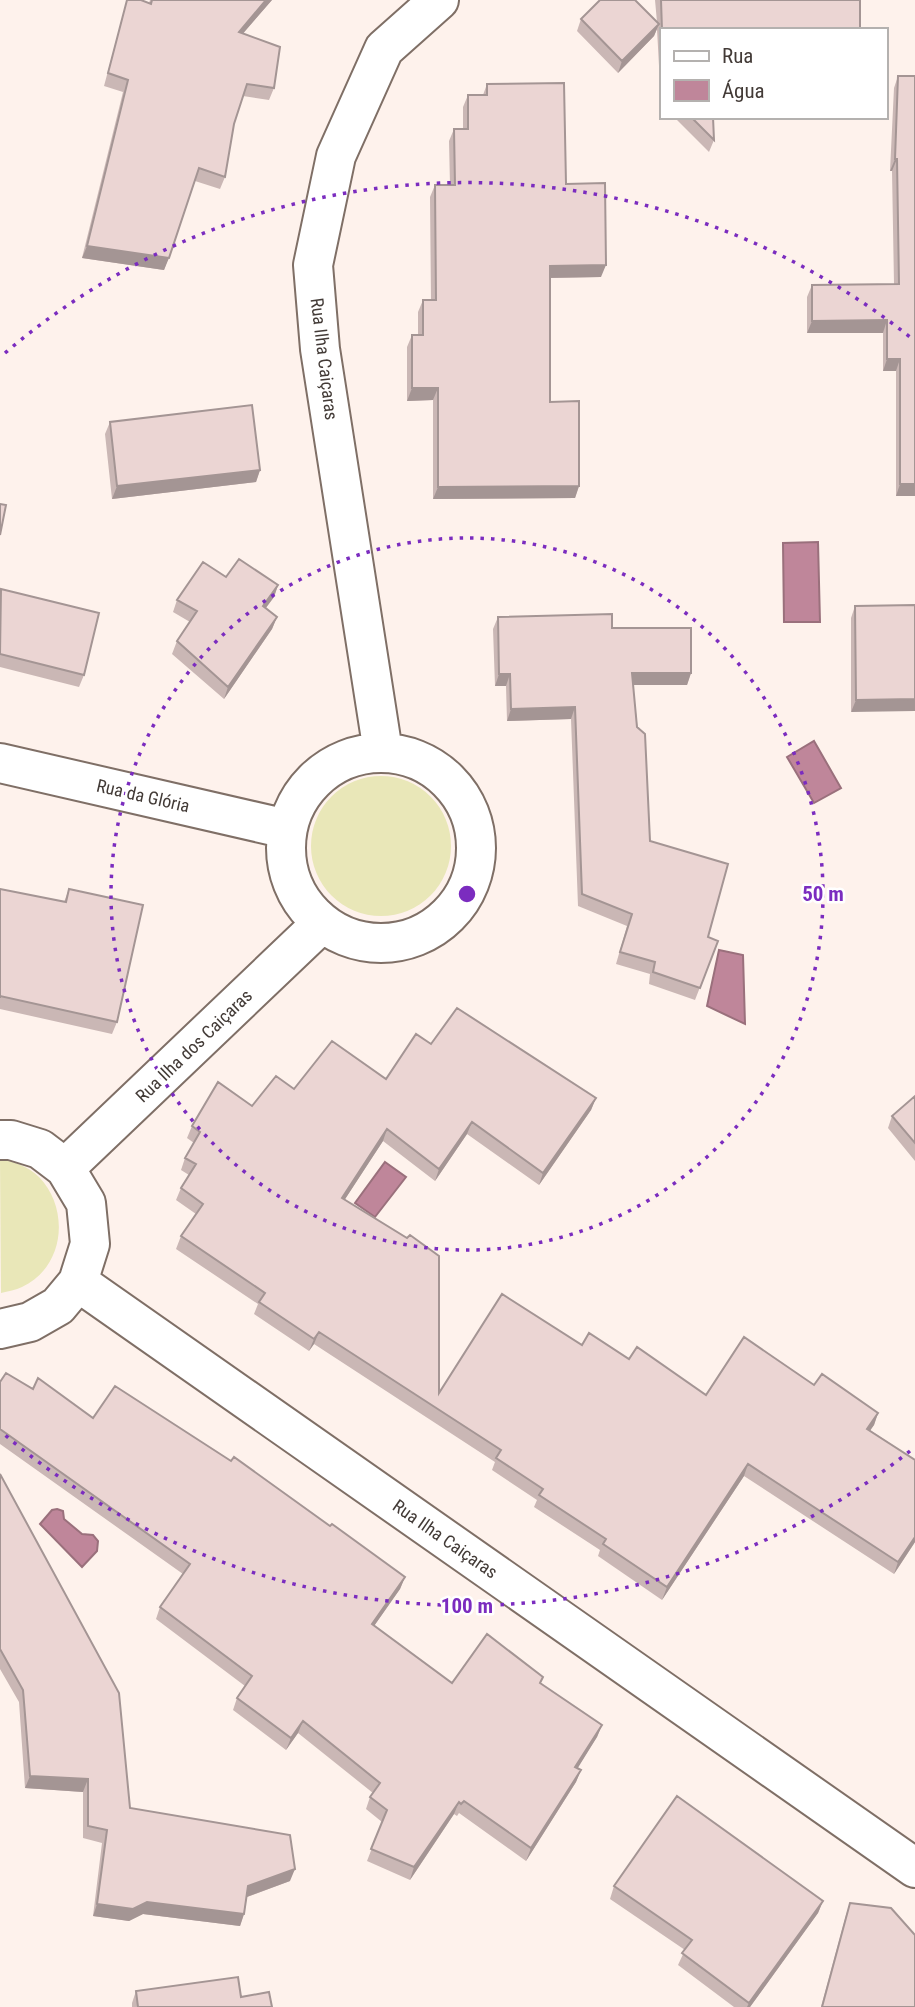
<svg xmlns="http://www.w3.org/2000/svg" width="915" height="2007" font-family="'Roboto Condensed',sans-serif">
	<style>
		.green { fill: #e9e7b8 }
		.water { fill: #bf869a; stroke: #9a707c; stroke-width: 2 }
		.lines { fill: none; stroke-linecap: round; stroke-linejoin: round }
		.minor-casing { stroke: #7f6f66; stroke-width: 42 }
		.minor { stroke: #fff; stroke-width: 38 }
		.wall { fill: #cab7b5 }
		.shaded-wall { fill: #a49594 }
		.building { fill: #ebd5d3; stroke: #a49594; stroke-width: 2 }
		.ring { fill: none; stroke: #7b2cbf; stroke-width: 3.5; stroke-dasharray: 3.5 7 }
		.labels { text-anchor: middle; stroke-width: 5; stroke-linejoin: round; paint-order: stroke }
		.street-label { font-size: 18px; fill: #433b37; stroke: #fff }
		.centre { fill: #7b2cbf; stroke: #fff; stroke-width: 3.5 }
		.ring-label { font-size: 21px; text-anchor: middle; font-weight: bold; fill: #7b2cbf; stroke: #fff; stroke-width: 5; stroke-linejoin: round; paint-order: stroke }
	</style>
	<rect width="100%" height="100%" fill="#fef2ec"/>
	<path class="green" d="M311 846a70 70 0 1 1 140 0a70 70 0 1 1-140 0Z
		M0,1159C14,1162 28,1166 39,1177C70,1209 65,1267 22,1287C16,1290 8,1291 1,1293Z"/>
	<path class="water" d="M818,542L820,622H784L783,543Z
		M814,741L841,788L814,803L787,757Z
		M719,950L743,955L745,1024L707,1006Z
		M385,1162L406,1177L375,1217L355,1203Z
		M57,1509L63,1511L64,1519L82,1534L93,1535L98,1541L97,1551L82,1567L40,1524L52,1510Z"/>
	<g class="lines">
		<g class="minor-casing">
			<path id="minor" d="M383,752L320,349L313,265L336,156L384,49L439,0
				M286 848a95 95 0 1 1 190 0a95 95 0 1 1-190 0Z
				M0,763L287,829
				M0,1140H11L40,1149L65,1168L86,1203L90,1244L78,1282L58,1306L30,1322L0,1329
				M65,1168L322,923
				M78,1282L915,1868"/>
		</g>
		<use href="#minor" class="minor"/>
	</g>
	<path class="wall" d="M127,0L149,3L150,0H272L243,33L274,88L269,100L243,96L234,124L225,177L220,189L195,181L164,270L82,258L123,92L104,86Z
		M655,0H860V30H661V103L657,29L654,36L618,73L577,31L581,19L657,22Z
		M898,76L915,496H896V371H883V333H807V297L812,285L894,284L892,171H890L894,88Z
		M487,84L566,184L601,277L550,278V402L579,486L575,498L433,499V400L407,401V347L412,335H418V312L423,300H431L430,197L435,185H450L449,141L454,129H463V107L468,95H483Z
		M674,117H713L714,140L709,152Z
		M110,422L260,470L256,482L112,499L105,434Z
		M226,577L278,585L274,597L266,608L277,617L272,629L224,699L172,654L177,641L190,622L173,612L177,600Z
		M0,591L84,675L79,687L0,667Z
		M915,605L851,712V618L855,606Z
		M498,617L612,628L691,673L687,685H633L650,841L708,937L718,941L695,1000L649,984L650,974L616,964L627,926L578,906L571,719L507,721L506,686H495L493,629Z
		M0,889L64,902L69,889L117,1022L112,1034L0,1009Z
		M431,1044L596,1098L591,1110L539,1185L467,1134L435,1181L383,1141L345,1199L439,1393L582,1345L629,1359L706,1395L814,1385L878,1413L874,1425L870,1430L915,1460V1542L894,1574L744,1476L662,1600L598,1556L600,1550L534,1507L537,1500L492,1470L495,1462L314,1344L309,1351L254,1314L258,1304L176,1249L181,1236L196,1214L176,1200L181,1188L189,1175L181,1170L185,1158L194,1143L187,1138L192,1126L252,1106L294,1089L386,1079Z
		M915,1096V1161L888,1128L892,1116Z
		M0,1382L33,1389L93,1418L330,1526L405,1577L400,1589L374,1626L452,1683L541,1684L602,1725L597,1737L577,1768L581,1770L576,1782L526,1861L459,1813L457,1816L454,1814L410,1880L367,1861L382,1822L366,1809L370,1797L373,1793L298,1733L286,1750L233,1710L237,1698L245,1686L156,1619L160,1607L183,1574L0,1444Z
		M0,1474L130,1808L290,1881L247,1897L244,1914L240,1926L143,1914L129,1921L93,1916L102,1843L83,1838V1792L25,1788L19,1702L0,1669Z
		M614,1886L823,1901L818,1913L750,2007H734L678,1965L685,1950L610,1899Z
		M850,1903L915,2007H821L846,1915Z
		M136,1991L241,1997L272,2007H132V2003Z"/>
	<path class="shaded-wall" d="M266,0H272L234,44L239,32Z
		M659,24L654,36L618,73L622,61Z
		M895,159H897L892,171H890Z
		M87,246L169,258L164,270L82,258Z
		M606,265L601,277L545,278L550,266Z
		M887,320L883,333H807L812,321Z
		M887,359H900L896,371H883Z
		M412,388H438L433,400L407,401Z
		M260,470L256,482L112,499L117,486Z
		M900,484H915V496H896Z
		M579,486L575,498L433,499L438,487Z
		M278,585L274,597L258,618L263,606Z
		M277,617L272,629L224,699L228,687Z
		M632,673H691L687,685H628Z
		M499,674H510L506,686H495Z
		M915,699V711L851,712L856,700Z
		M575,707L571,719L507,721L511,709Z
		M596,1098L591,1110L539,1185L543,1173Z
		M472,1122L467,1134L435,1181L439,1169Z
		M387,1129L383,1141L338,1210L342,1198Z
		M319,1332L314,1344L309,1351L314,1339Z
		M878,1413L874,1425L863,1441L867,1429Z
		M748,1464L744,1476L662,1600L667,1587Z
		M915,1537V1542L894,1574L898,1562Z
		M405,1577L400,1589L367,1636L372,1624Z
		M303,1721L298,1733L286,1750L291,1738Z
		M602,1725L597,1737L571,1779L575,1767Z
		M581,1770L576,1782L526,1861L531,1848Z
		M30,1776L88,1779L83,1792L25,1788Z
		M459,1802L454,1814L410,1880L414,1867Z
		M295,1869L290,1881L244,1898L248,1886Z
		M823,1901L818,1913L750,2007H747L749,2003Z
		M147,1902L244,1914L240,1926L143,1914L129,1921L93,1916L97,1904Z"/>
	<path class="building" d="M127,0H141L151,4L152,0H266L239,32L280,47L274,88L247,84L234,124L225,177L199,168L169,258L87,246L128,80L108,73Z
		M600,0H635L659,24L622,61L581,19Z
		M661,0H860V30H662Z
		M898,76H915V484H900V359H887V320L812,321V285L899,284L897,159H895Z
		M564,83L566,184L605,183L606,265L550,266V402L579,401V486L438,487V388H412V335H423V300H436L435,185H455L454,129H468V95H487V84Z
		M691,117H713L714,140Z
		M252,405L260,470L117,486L110,422Z
		M0,504L6,505L0,535Z
		M239,559L278,585L263,606L277,617L228,687L177,641L197,611L177,600L203,562L226,577Z
		M1,589L99,613L84,675L0,654Z
		M915,605V699L856,700L855,606Z
		M612,614V628H691V673H632L637,727L645,734L650,841L728,864L708,937L718,941L700,988L653,972L655,962L620,952L632,914L582,894L575,707L511,709L510,674H499L498,617Z
		M0,889L66,902L69,889L143,905L117,1022L0,996V998Z
		M457,1008L596,1098L543,1173L472,1122L439,1169L387,1129L342,1198L407,1238L410,1235L439,1256V1393L502,1294L582,1345L589,1333L629,1359L637,1347L706,1395L744,1337L814,1385L822,1374L878,1413L867,1429L915,1460V1537L898,1562L748,1464L667,1587L603,1544L606,1539L539,1495L543,1489L496,1458L501,1450L319,1332L314,1339L259,1302L265,1293L181,1236L203,1204L181,1188L196,1164L185,1158L200,1132L192,1126L218,1082L252,1106L276,1076L294,1089L332,1041L386,1079L416,1034L431,1044Z
		M915,1096V1143L892,1116Z
		M6,1373L33,1389L38,1378L93,1418L115,1386L231,1461L234,1457L330,1526L332,1524L405,1577L372,1624L452,1683L487,1634L543,1677L540,1683L602,1725L575,1767L581,1770L531,1848L464,1801L461,1804L459,1802L414,1867L371,1849L387,1810L370,1797L380,1783L303,1721L291,1738L237,1698L252,1676L160,1607L190,1564L0,1429V1382Z
		M0,1474L119,1693L130,1808L290,1835L295,1869L248,1886L244,1914L147,1902L133,1909L97,1904L107,1830L88,1826V1779L30,1776L23,1690L0,1649Z
		M677,1796L823,1901L749,2003L682,1953L692,1940L614,1886Z
		M850,1903L891,1908L915,1935V2007H822Z
		M238,1977L241,1997L269,1992L272,2007H138L136,1991Z"/>
	<g class="ring">
		<circle cx="467" cy="894" r="356"/>
		<path d="M910 1451A712 712 0 0 1 5 1435M5 353A712 712 0 0 1 910 337"/>
	</g>
	<g class="labels">
		<g class="street-label">
			<text transform="translate(324 359) rotate(83)" y="6">Rua Ilha Caiçaras</text>
			<text transform="translate(143 796) rotate(13)" y="6">Rua da Glória</text>
			<text transform="translate(194 1046) rotate(-44)" y="6">Rua Ilha dos Caiçaras</text>
			<text transform="translate(445 1539) rotate(35)" y="6">Rua Ilha Caiçaras</text>
		</g>
	</g>
	<circle cx="467" cy="894" r="10" class="centre"/>
	<g class="ring-label">
		<text x="823" y="901">50 m</text>
		<text x="467" y="1613">100 m</text>
	</g>
	<rect x="660" y="28" width="228" height="91" fill="#ffffff" stroke="#b4b1af" stroke-width="2"/>
	<rect x="674" y="51" width="35" height="10" fill="#ffffff" stroke="#b4b1af" stroke-width="2"/>
	<text x="722" y="63" font-size="21" fill="#433b37">Rua</text>
	<rect x="674" y="80" width="35" height="21" fill="#bf869a" stroke="#b4b1af" stroke-width="2"/>
	<text x="722" y="98" font-size="21" fill="#433b37">Água</text>
</svg>
